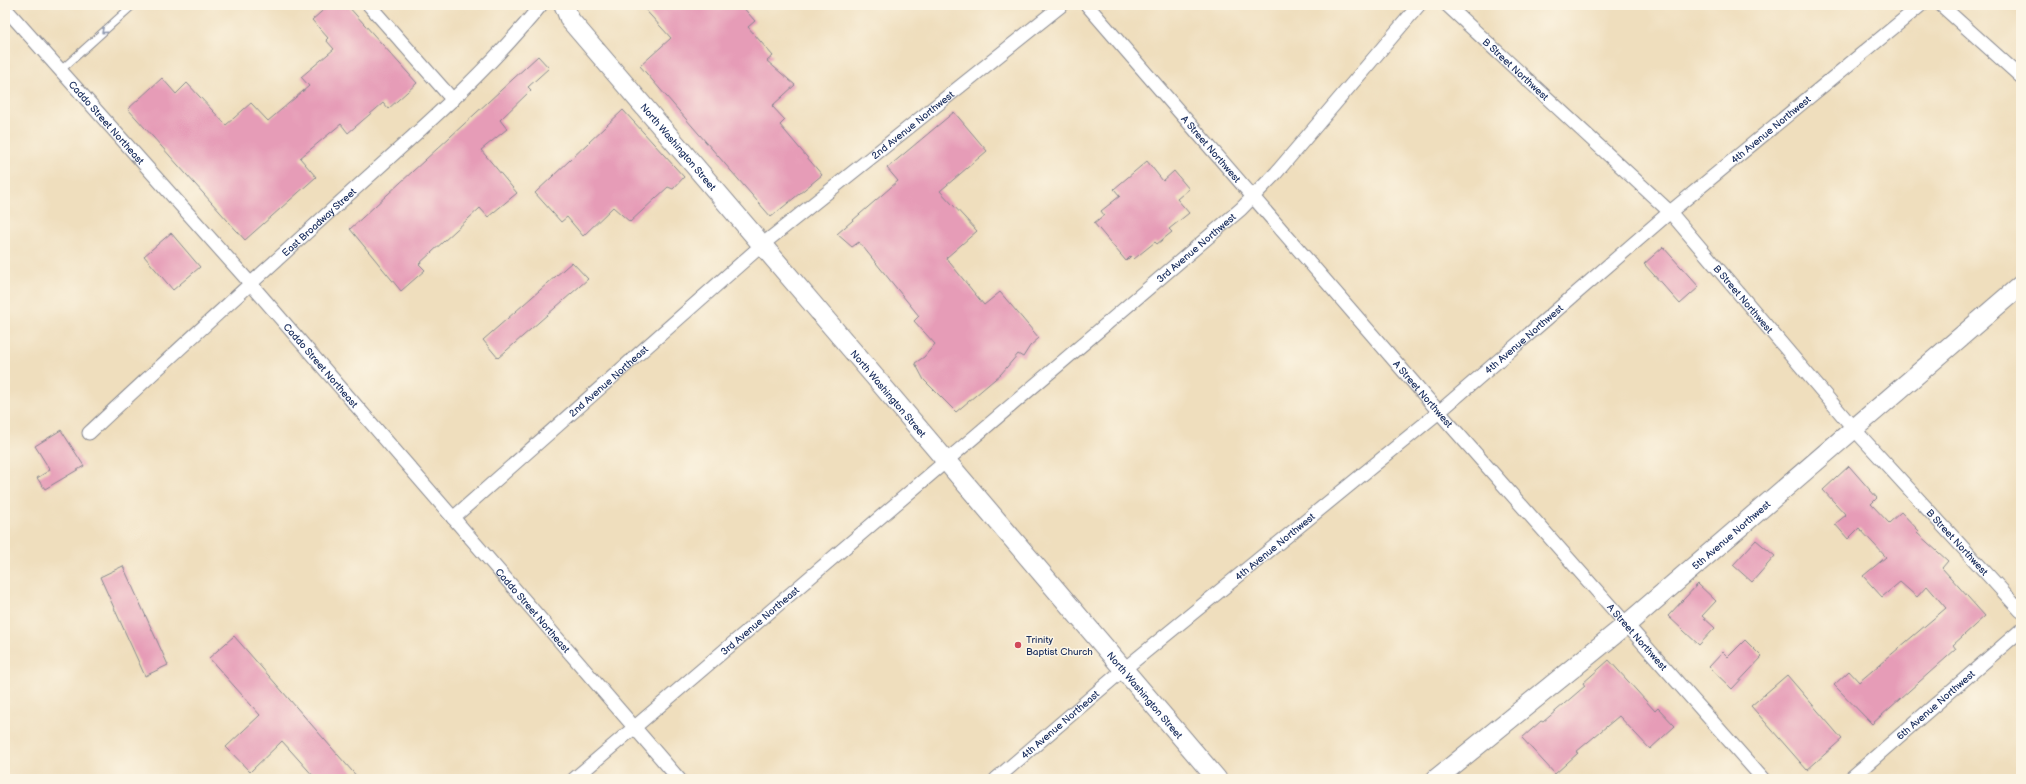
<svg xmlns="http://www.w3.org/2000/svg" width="2026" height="784" font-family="'Balsamiq Sans',sans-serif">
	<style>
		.building { fill: #e69cb7 }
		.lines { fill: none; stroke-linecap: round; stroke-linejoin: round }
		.lane-casing { stroke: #85868e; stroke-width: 9 }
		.street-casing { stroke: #85868e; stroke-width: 15 }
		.secondary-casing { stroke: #85868e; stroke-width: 21 }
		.lane { stroke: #fff; stroke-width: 7 }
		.street { stroke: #fff; stroke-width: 13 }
		.secondary { stroke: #fff; stroke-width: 19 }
		.oneway { stroke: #8d97ae }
		.poi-dot { fill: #d1495b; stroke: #fcf5e5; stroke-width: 1.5 }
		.labels { text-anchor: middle; stroke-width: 3; stroke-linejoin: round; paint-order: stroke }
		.street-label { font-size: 10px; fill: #1b2f5e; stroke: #fcf5e5 }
		.poi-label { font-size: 10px; fill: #1b2f5e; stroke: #fcf5e5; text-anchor: start }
	</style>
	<rect width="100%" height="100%" fill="#fcf5e5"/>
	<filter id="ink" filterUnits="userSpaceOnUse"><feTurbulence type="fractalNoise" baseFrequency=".025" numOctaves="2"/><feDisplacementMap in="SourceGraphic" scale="8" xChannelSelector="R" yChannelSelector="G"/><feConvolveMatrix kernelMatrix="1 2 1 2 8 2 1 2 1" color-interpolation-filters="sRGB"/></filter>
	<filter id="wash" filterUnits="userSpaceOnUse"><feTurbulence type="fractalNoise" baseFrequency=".012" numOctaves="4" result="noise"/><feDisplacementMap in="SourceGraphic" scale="16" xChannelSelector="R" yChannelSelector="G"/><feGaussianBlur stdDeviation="0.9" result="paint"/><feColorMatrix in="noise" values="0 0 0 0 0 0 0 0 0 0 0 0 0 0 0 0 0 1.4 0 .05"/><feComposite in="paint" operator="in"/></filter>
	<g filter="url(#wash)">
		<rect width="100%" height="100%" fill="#efdebd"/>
		<g id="blocks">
			<path class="building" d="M329,5H347L417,83L388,109L383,103L348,133L341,124L300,158L316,177L245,240L128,109L162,78L176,94L187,83L226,125L251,103L268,121L309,86L301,77L334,49L326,40L328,38L312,20Z
				M641,5H741L755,21L748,27L773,56L767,61L795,85L772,106L785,120L780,125L822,175L771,217L640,66L671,38Z
				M538,56L549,68L528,87L531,90L500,120L507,129L481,150L517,193L488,217L480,208L419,264L425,270L401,291L350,229Z
				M623,110L684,177L673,189L668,187L630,222L613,207L583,236L567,217L561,222L535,193Z
				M954,112L987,151L940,191L977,231L946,258L984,305L1000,292L1039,338L1030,346L1023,357L1018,354L1001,374L956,412L924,380L915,363L924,357L935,344L914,321L919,316L859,242L852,247L837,234L898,181L887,168Z
				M1147,161L1163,181L1174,171L1189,189L1177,199L1189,213L1169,229L1172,232L1157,244L1155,242L1134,259L1131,256L1126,261L1094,223L1104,215L1101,211L1120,196L1114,189Z
				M171,233L200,267L173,290L144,256Z
				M1663,247L1699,287L1680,304L1644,264Z
				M572,262L588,279L498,358L483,340Z
				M61,430L84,466L45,489L37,478L50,470L35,446Z
				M1849,466L1877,498L1871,504L1889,523L1901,512L1919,531L1917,533L1948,561L1942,568L1985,616L1953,645L1956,649L1872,724L1834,685L1849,671L1859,682L1946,608L1927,586L1917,597L1900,582L1882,597L1863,576L1886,557L1859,528L1848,539L1835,524L1846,515L1823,490Z
				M1756,540L1775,556L1752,582L1733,565Z
				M123,566L168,665L145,676L100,577Z
				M1698,584L1716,601L1702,616L1715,628L1699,645L1668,616Z
				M234,636L359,779H316L282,741L250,772L226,747L260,715L209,658Z
				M1745,640L1762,657L1732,689L1709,667L1723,652L1728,657Z
				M1609,660L1655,711L1658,708L1675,726L1650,749L1619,716L1576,752L1578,753L1555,774L1522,738L1541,721L1543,722L1585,686L1583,683Z
				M1787,675L1842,739L1807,770L1751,706Z"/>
		</g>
	</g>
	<g filter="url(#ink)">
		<use href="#blocks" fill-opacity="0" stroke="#85868e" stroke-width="1"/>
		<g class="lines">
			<g class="lane-casing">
				<path id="lane" d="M61,70L133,5"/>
			</g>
			<g class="street-casing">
				<g id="street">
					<path d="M369,5L453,100"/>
					<path id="s1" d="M1087,5L1439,412L1763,779"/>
					<path id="s2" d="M1447,5L1670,212L1854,429L2021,611"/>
					<path d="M1941,5L2021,77"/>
					<path id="s3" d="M5,8L250,283L679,779"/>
					<path id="s4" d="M89,433C174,353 261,274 347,196C414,135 484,76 541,5"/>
					<path id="s5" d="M453,518L763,244L1062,5"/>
					<path id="s6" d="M574,779L1241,209L1276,173L1419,5"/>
					<path id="s7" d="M996,779L1123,670L1439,412L1670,212L1921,5"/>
					<path id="s8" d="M1850,779L2021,630"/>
				</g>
			</g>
			<g class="secondary-casing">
				<g id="secondary">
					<path id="s9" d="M564,5L570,20C787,272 1000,526 1217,779"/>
					<path id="s10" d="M1436,779L1626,625L2021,285"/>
				</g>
			</g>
			<use href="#lane" class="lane"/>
			<use href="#street" class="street"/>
			<use href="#secondary" class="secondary"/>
		</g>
		<defs><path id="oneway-chevron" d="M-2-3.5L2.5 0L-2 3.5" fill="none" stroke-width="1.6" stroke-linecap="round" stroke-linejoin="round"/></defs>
		<use class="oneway" href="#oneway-chevron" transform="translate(104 31) rotate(138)"/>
	</g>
	<circle class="poi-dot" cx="1018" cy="645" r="4"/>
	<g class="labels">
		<g class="street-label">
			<text dy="4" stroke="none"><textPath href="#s2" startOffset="94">B Street Northwest</textPath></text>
			<text dy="4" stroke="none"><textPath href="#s3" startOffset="153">Caddo Street Northeast</textPath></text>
			<text dy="4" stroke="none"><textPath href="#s5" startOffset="605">2nd Avenue Northwest</textPath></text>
			<text dy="4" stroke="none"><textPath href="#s7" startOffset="1011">4th Avenue Northwest</textPath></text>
			<text dy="4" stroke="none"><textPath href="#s9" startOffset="183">North Washington Street</textPath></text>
			<text dy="4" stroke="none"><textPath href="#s1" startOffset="190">A Street Northwest</textPath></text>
			<text dy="4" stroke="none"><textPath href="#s4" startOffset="312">East Broadway Street</textPath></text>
			<text dy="4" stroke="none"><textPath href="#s6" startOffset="818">3rd Avenue Northwest</textPath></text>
			<text dy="4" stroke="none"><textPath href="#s2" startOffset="418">B Street Northwest</textPath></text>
			<text dy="4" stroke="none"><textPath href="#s7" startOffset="687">4th Avenue Northwest</textPath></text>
			<text dy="4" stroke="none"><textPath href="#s3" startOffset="477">Caddo Street Northeast</textPath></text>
			<text dy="4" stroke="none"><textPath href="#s5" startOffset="207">2nd Avenue Northeast</textPath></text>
			<text dy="4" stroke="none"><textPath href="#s9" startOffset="507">North Washington Street</textPath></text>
			<text dy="4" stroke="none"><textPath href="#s1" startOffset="514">A Street Northwest</textPath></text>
			<text dy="4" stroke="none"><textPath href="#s10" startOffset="383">5th Avenue Northwest</textPath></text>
			<text dy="4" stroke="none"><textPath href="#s2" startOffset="742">B Street Northwest</textPath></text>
			<text dy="4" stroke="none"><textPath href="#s7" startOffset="363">4th Avenue Northwest</textPath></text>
			<text dy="4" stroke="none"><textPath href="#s3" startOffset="801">Caddo Street Northeast</textPath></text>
			<text dy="4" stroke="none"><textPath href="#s6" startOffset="244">3rd Avenue Northeast</textPath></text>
			<text dy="4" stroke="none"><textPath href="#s1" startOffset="838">A Street Northwest</textPath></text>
			<text dy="4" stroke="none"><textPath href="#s9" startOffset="903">North Washington Street</textPath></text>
			<text dy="4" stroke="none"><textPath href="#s8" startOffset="113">6th Avenue Northwest</textPath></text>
			<text dy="4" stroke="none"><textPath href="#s7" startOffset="84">4th Avenue Northeast</textPath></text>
		</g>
		<g class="poi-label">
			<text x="1026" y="643">Trinity<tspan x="1026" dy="12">Baptist Church</tspan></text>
		</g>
	</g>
	<rect width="2026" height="784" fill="none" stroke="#fcf5e5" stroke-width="20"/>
</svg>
